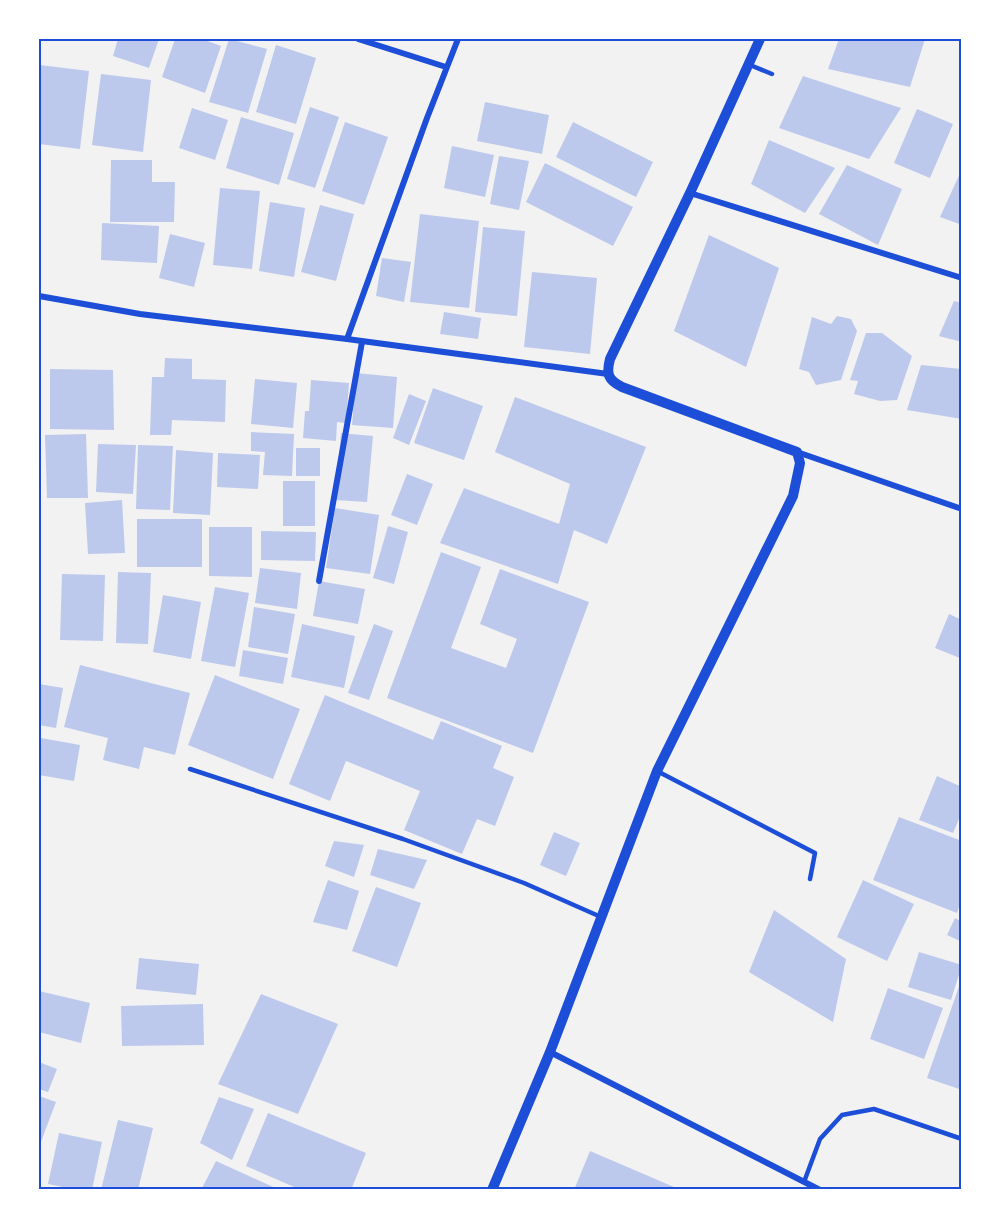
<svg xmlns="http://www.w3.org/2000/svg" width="1001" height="1229" font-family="'Nunito Sans',sans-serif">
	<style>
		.building { fill: #bdc9ec }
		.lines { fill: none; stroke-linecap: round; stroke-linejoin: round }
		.service { stroke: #1d4ed8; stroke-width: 4.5 }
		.minor { stroke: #1d4ed8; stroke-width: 6 }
		.tertiary { stroke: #1d4ed8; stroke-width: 10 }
		.neatline { fill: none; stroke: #1d4ed8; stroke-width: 2 }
	</style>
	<rect width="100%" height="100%" fill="#f2f2f2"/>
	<path class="building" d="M118,39H159L149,68L113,56Z
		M175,39H202L221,46L205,93L162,77Z
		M229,39L267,49L248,113L209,102Z
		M839,39H925L910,87L828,69Z
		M276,45L316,58L296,124L256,112Z
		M40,65L89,71L80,149L39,144Z
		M101,74L151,80L143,152L92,145Z
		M803,76L901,108L869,159L779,128Z
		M485,102L549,115L542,154L477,141Z
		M310,107L339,117L315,188L287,179Z
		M192,108L228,120L215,160L179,148Z
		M917,109L953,124L930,178L894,163Z
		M241,117L294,133L279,185L226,168Z
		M345,122L388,137L364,205L322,191Z
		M573,122L653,162L636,197L556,157Z
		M769,140L835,168L805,213L751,184Z
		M452,146L494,155L485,197L444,188Z
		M499,156L529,161L519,210L490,204Z
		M111,160H152V182H175L174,222H110Z
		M545,163L633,207L613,246L526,202Z
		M847,165L902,189L878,245L819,214Z
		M962,169V225L940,217Z
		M220,188L260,191L252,269L213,265Z
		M270,202L305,208L294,277L259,271Z
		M320,205L354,214L336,281L301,272Z
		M420,214L479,221L469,308L410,302Z
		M102,223L159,226L157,263L101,260Z
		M483,227L525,231L517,316L475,312Z
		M170,234L205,243L194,287L159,278Z
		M709,235L779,268L746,367L674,331Z
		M382,258L411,262L404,302L376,296Z
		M532,272L597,278L590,354L524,347Z
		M954,301L962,303V342L939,336Z
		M444,312L481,318L478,339L440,334Z
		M837,316L851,319L857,331L841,380L816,385L809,372L799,369L812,317L831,324Z
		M866,333H882L912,356L897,400L880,401L854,394L858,381L850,380Z
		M165,358L192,359V379L226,380L225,422L172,420L171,435H150L152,377H164Z
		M921,365L962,369V419L907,410Z
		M50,369L113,370L114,430L50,429Z
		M356,373L397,377L393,428L352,425Z
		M255,379L297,383L293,428L251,424Z
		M311,380L349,383L346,423L337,422L336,441L303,438L305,411H309Z
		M433,388L483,406L464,460L414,443Z
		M409,394L426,401L409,445L393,438Z
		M515,397L646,447L607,544L574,530L558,584L440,543L464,488L559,524L570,484L495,452Z
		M251,432L294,434L292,476L263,475L265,452L251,451Z
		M341,433L373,436L367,502L335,500Z
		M86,434L88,498H47L45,435Z
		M98,444L136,445L133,494L96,492Z
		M138,445L173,446L170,510L136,509Z
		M296,448H320V476H296Z
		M176,450L213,453L210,515L173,513Z
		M218,453L260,455L258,489L217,487Z
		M407,474L433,484L417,525L391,515Z
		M283,481H315V526H283Z
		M122,500L125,553L88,554L85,503Z
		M335,508L379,515L370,574L326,568Z
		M137,519H202V567H137Z
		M388,526L408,532L394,584L373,578Z
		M209,527H252V577L209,576Z
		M261,531L316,532L315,561L261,560Z
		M441,552L481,567L451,648L506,668L517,639L480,624L500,569L589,602L533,753L387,698Z
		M260,568L301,573L297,609L255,603Z
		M118,572L151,573L148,644L116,643Z
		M62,574L105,575L103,641L60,640Z
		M319,581L365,589L358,624L313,616Z
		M215,587L249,593L235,667L201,661Z
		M163,595L201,602L191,659L153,652Z
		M254,607L295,614L288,654L248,647Z
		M949,614L962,620V654L960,658L935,648Z
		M302,624L355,636L344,688L291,677Z
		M374,624L393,631L369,700L348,693Z
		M243,650L288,658L283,684L239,676Z
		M80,665L190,693L175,755L144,747L139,769L103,760L108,738L64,727Z
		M215,675L300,709L273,779L188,745Z
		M39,684L63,688L56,728L39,725Z
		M325,695L433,740L441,721L502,746L493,768L514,777L495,826L477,819L462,854L404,830L420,791L346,761L330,801L289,784Z
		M41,738L80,745L74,781L39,775Z
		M937,776L962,787V812L953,833L919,820Z
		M899,817L962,841V898L957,913L873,880Z
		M554,832L580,843L566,876L540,865Z
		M334,841L364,845L354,877L325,866Z
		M378,849L427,860L414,889L370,875Z
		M328,880L359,891L347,930L313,922Z
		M863,880L914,904L887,961L837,937Z
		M376,887L421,903L397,967L352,951Z
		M774,910L846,959L833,1022L749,972Z
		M955,918L962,922V942L947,935Z
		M919,952L962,965L951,1000L908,987Z
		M139,958L199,964L196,995L136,989Z
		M962,978V1090L927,1078Z
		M888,988L943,1008L924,1059L870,1039Z
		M39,991L90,1003L81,1043L39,1032Z
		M261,994L338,1024L298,1114L218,1084Z
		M203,1004L204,1045L122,1046L121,1006Z
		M39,1062L57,1069L48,1092L39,1089Z
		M39,1096L56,1102L39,1147Z
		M219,1097L254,1109L232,1160L200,1143Z
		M268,1113L366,1153L351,1190H301L246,1166Z
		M118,1120L153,1128L138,1190H101Z
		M59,1133L102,1142L92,1190H78L48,1184Z
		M590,1151L681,1190H574Z
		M216,1161L280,1190H201Z"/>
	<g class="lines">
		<path class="service" d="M750,65L772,74
			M190,769L403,839L524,883L601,917
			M657,771L815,853L810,879
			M804,1182L820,1139L842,1115L874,1109L962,1139"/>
		<path class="minor" d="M358,39L446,67
			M690,193L962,278
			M39,296L140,314L347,339L608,374
			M347,339L427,118L458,39
			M797,452L962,509
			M319,581L362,342
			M550,1052L820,1190"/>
		<path class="tertiary" d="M492,1190L550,1052L657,771L793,496L800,463L797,452L622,387C608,380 606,374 610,359L690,193L760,39"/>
	</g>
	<rect width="1001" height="1229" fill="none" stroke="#ffffff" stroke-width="81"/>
	<rect x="40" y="40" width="920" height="1148" class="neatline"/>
</svg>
